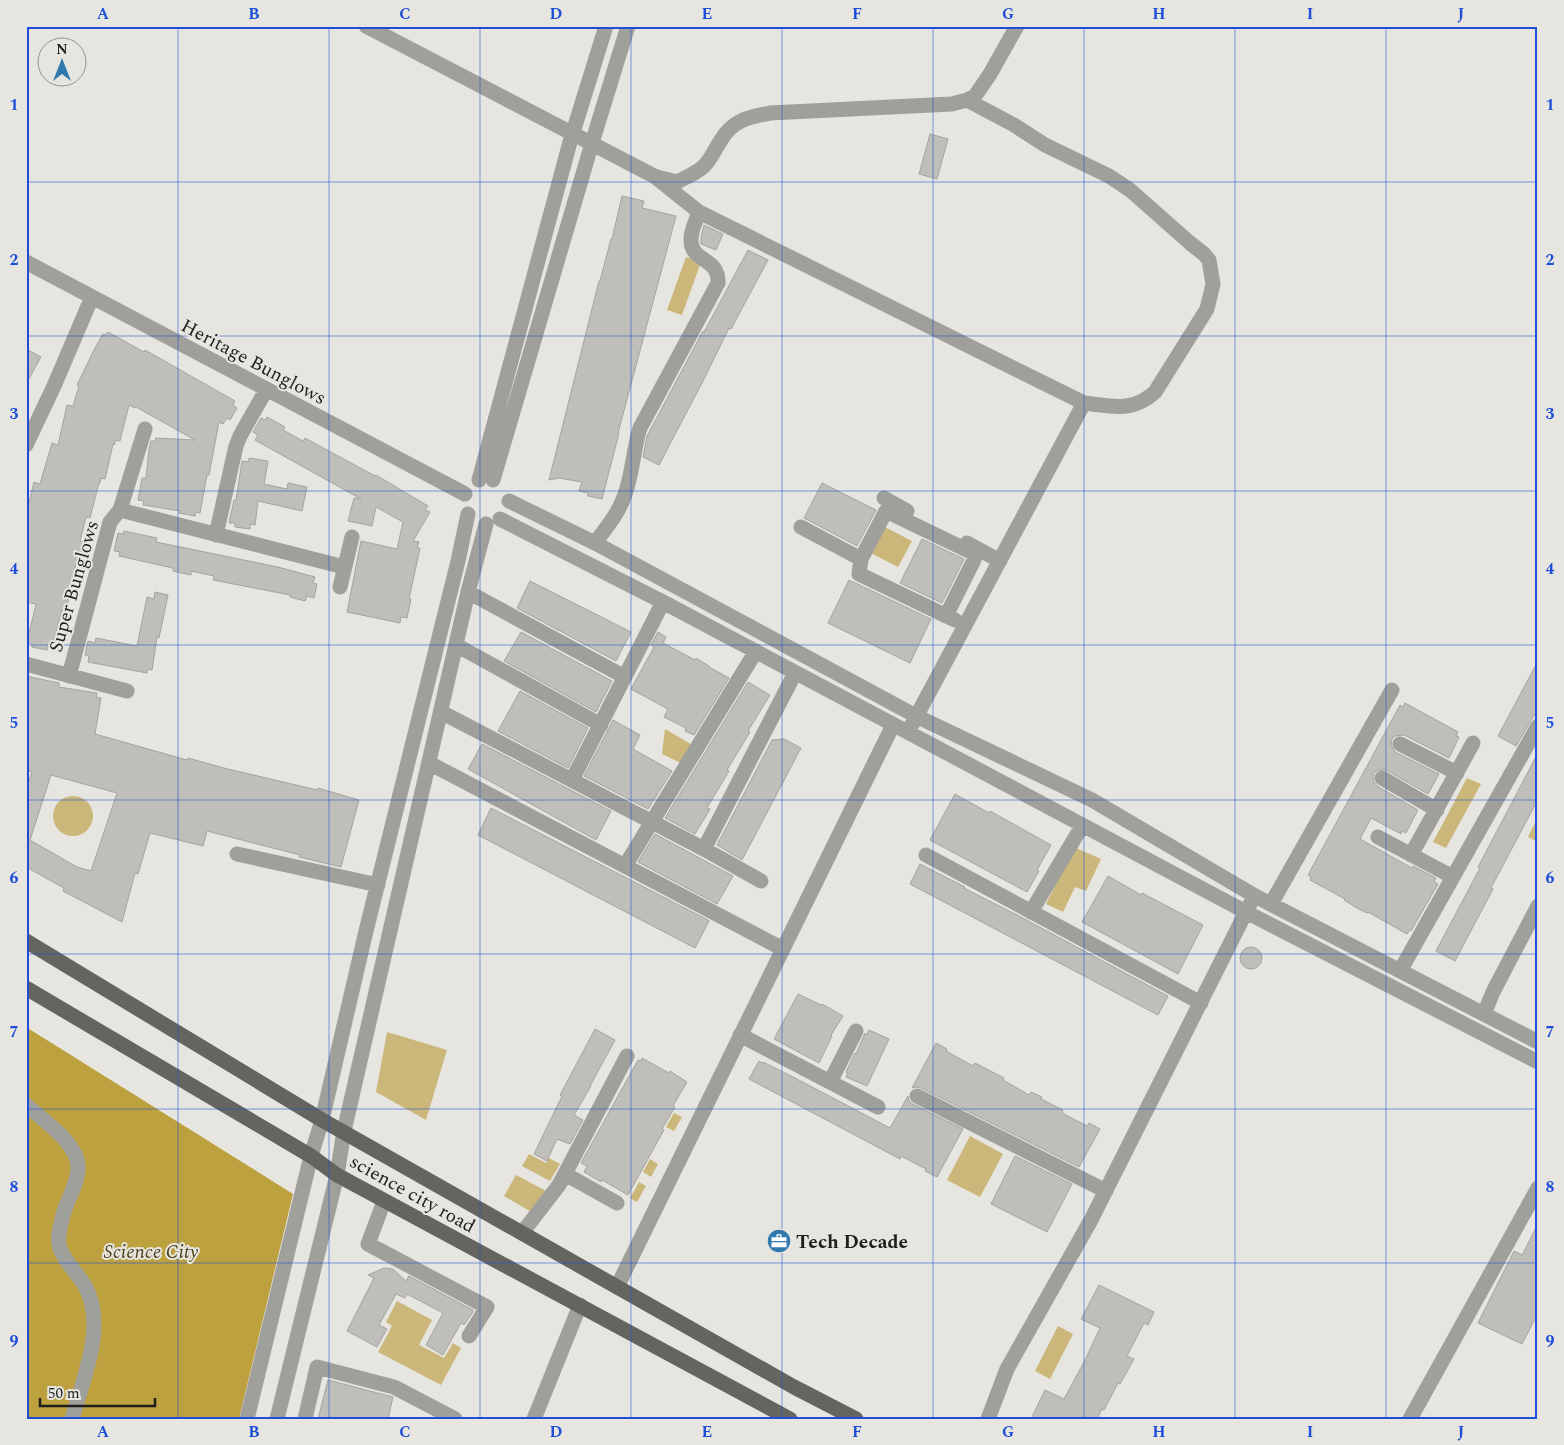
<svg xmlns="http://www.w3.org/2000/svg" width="1564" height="1445" font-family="Spectral,serif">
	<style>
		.green { fill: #cbb77a }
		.forest { fill: #bea13f }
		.building { fill: #c0beba; stroke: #a5a39f; fill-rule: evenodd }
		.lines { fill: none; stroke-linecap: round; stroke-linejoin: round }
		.minor { stroke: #9f9f9c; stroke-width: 15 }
		.major { stroke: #656461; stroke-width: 15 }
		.grid { fill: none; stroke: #1d4ed8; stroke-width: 1; stroke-opacity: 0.55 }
		.labels { text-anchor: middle; stroke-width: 4; stroke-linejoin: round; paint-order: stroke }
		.street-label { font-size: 19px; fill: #1f1e1c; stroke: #e7e5e0 }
		.poi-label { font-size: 19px; font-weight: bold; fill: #1f1e1c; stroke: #e7e5e0; text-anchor: start }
		.park-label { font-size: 19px; font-style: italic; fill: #4d4118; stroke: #e7e5e0 }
		.neatline { fill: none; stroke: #1d4ed8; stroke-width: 2 }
		.grid-label { font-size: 16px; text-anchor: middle; font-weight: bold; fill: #1d4ed8 }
	</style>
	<rect width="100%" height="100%" fill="#e7e5e0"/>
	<path class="green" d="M686,257L701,262L682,315L667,310Z
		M881,525L912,541L898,567L867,551Z
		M665,729L696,747L685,765L662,754Z
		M1467,778L1481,784L1446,848L1433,842Z
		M53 816a20 20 0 1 1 40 0a20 20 0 1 1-40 0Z
		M1538,817V842L1528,837Z
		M1074,847L1101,859L1086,891L1075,887L1063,912L1046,904Z
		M387,1032L447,1050L426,1120L376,1092Z
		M674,1113L682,1117L674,1131L666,1127Z
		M970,1136L1003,1154L980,1197L947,1180Z
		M529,1154L546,1163L549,1158L560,1164L550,1181L522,1166Z
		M650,1159L658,1164L651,1177L643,1172Z
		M516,1175L548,1192L533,1213L504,1196Z
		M639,1182L646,1186L637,1202L630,1198Z
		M397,1301L432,1320L419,1345L444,1358L453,1343L461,1348L441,1385L378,1352L392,1326L386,1322Z
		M1058,1326L1073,1334L1050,1379L1035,1371Z"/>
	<path class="forest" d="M26,1027L293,1194L239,1419H26Z"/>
	<path class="building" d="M930,134L948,139L937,179L919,174Z
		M622,196L644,201L642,208L676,216L618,433H619L602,499L588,496V493L579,491L582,482L559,478L549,480L599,281H600L611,239H612Z
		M704,225L723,234L716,250L701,244V237Z
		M748,250L768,260L731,329L729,328L703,381L659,465L643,457L647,436L703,331L704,332Z
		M108,332L144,352L145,350L235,401L233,405L237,408L230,420L227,418L223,424L219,422L209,475H207L200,513L196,512L195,516L179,513L180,511L143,505L144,501L138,500L142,478H146L149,449L151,441H155L156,438L195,440L136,407L135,408L129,405L120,441L116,440L114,445L113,444L105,479L101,478L100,483H99L90,518L86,517L80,541L84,542L79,559H77L66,611L62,610L52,647L48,646L47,650L32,647V644L27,642L36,604L26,602V515L34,482L40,484L52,443L58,445L67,405L73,406L79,386L77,385L96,346L103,334L106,335Z
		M26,349L41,357L26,384Z
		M267,417L285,427L283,430L303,441L305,438L375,476L376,475L428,506L425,510L430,512L413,541L419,542L417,548H420L409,599H411L407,618L401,617L400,623L347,612L361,541L397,549L403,522L376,507L372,526L348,521L354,498L361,499L255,440L258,435L253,432L261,418L265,420Z
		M249,458L268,461L264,484L287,489L288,483L307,487L302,511L258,501L255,525L250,524V529L235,527V523H229L234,500H236L242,461L248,462Z
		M822,483L876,510L857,546L804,518Z
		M124,531L157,538L156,542L278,567L315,577L313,583L317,584L314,598L307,596L305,601L290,597V595L213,580L214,576L191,571V575L173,571V568L119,556L120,552L114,551L118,533L123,534Z
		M922,539L964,559L942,603L900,583Z
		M849,580L931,619L910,663L828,623Z
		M530,581L631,632L616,661L517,608Z
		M155,592L168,595L159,638L157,637L152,670L148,669L147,673L88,662L89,656L85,655L88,641L95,643L96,638L137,646L147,597L154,599Z
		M521,632L612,681L596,712L504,661Z
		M658,632L666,637L663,643L695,660L696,658L709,666V667L729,678L694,735L685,731L686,728L664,717L668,709L631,689L654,647L651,645Z
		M1538,661V709L1516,746L1498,736Z
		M26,676L59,683V687L97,693L96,697L101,698L95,734L187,760L188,758L224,768L317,790L318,788L359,800L341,867L299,857L300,855L207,831L203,846L150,833L138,874L135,873L122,922L63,891L64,888L26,867V847L28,843H26V789L32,772L26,770ZM51,775L117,793L91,871L77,867L30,840Z
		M748,682L770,695L748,731L750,732L727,770L729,771L707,808L710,809L695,834L665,818Z
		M520,691L588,728L568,768L498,731Z
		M1405,703L1458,732L1456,736L1459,737L1449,758L1404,735L1395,736L1392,739L1391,745L1395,752L1439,774L1428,794L1386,770H1378L1374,773L1373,777L1374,782L1377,786L1418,810L1406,833L1402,831L1401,834L1371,818L1360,839L1412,868L1413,866L1436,878L1434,882L1438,884L1411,931L1410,930L1407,934L1368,912L1367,913L1357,908L1344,900L1345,899L1310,880L1311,877L1308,875L1400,705L1403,707Z
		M613,720L640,735L633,749L672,771L648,809L584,776Z
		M784,739L801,748L742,860L717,845L772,740Z
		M482,744L611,811L596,840L468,769Z
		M1538,753V796L1533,805H1535L1491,888L1493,889L1455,961L1436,951L1480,868L1478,867Z
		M955,794L989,813L990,811L1051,845L1037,870L1039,871L1027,892L930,840Z
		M491,808L708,920L709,921L695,948L478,835Z
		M655,834L733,876L717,904L638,862Z
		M920,864L965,887L964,888L1019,916L1168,996L1158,1015L910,884Z
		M1108,876L1141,895L1142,893L1203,925L1178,974L1082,922Z
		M1240 958a11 11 0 1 1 22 0a11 11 0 1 1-22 0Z
		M798,994L821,1005L822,1004L843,1016L831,1035L832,1036L819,1063L774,1039Z
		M595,1029L615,1040L590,1086H591L574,1115L583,1120L570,1144L557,1139L547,1161L534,1154L562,1096L560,1095Z
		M869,1030L889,1039L867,1086L846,1077L848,1073L846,1072L855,1053L856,1054L865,1033L867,1035Z
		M936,1043L947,1049L946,1051L973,1066L975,1063L1004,1078L1003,1080L1029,1095L1031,1092L1042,1097L1041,1099L1063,1110L1062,1113L1087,1126L1089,1123L1100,1129L1079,1167L921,1088L916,1087L912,1088Z
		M642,1058L669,1073L670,1071L687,1082L673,1106L675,1107L662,1129L664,1130L628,1195L602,1180L601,1182L584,1172L587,1166L581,1163L618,1096L638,1060L641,1061Z
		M759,1061L762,1063L763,1062L795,1078L890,1128L908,1096L909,1101L913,1104L963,1129L937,1177L925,1171L926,1169L901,1156L900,1159L749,1079Z
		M1015,1156L1072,1184L1047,1232L991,1204Z
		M1538,1224V1313L1522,1344L1478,1323L1514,1251L1522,1255Z
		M384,1268L393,1269L406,1281L409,1276L473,1310V1312L464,1325L461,1323L443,1355L426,1345L443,1313L407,1294L405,1298L396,1294L379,1325L387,1329L377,1347L347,1331L374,1278L368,1275Z
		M1099,1285L1154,1312L1148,1325L1144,1323L1127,1356L1134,1359L1120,1384L1118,1383L1104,1410L1102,1409L1097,1419H1031L1045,1390L1064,1399L1084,1362L1100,1328L1081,1319Z
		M328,1380L393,1397L388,1419H318Z"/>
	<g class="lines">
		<path class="minor" d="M366,26L654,176L699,212L1084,403L908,732
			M967,100L1014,125L1045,145L1109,176L1130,190L1190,243L1204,254L1209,260L1213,284L1207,309L1155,392C1132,413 1112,406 1084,403
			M657,177L677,182C686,177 697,173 704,166C712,158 715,149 721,140C733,120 749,117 770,113L952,104L967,100L975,96L990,74L1017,26
			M26,262L465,494
			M26,445L54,386L92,297
			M479,480L570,142L606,26
			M493,480L592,143L628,26
			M884,498L907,511
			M509,501L595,543L916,716L1092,800L1255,896L1538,1042
			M120,510L145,429
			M500,519L663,602L1246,912L1538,1062
			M801,527L861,559L886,511L973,553L974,560L946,616
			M216,535L236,446L240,436L266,390
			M595,543C606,528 618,514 624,497C633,474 633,450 640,428L718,283C719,256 690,263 691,239C691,230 696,221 699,212
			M967,543L1000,561
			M861,559L859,574L955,620
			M340,587L352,537
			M468,592L625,677
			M456,645L601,725
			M26,664L127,691
			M69,676L110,522L120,510L344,567
			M441,712L704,849L761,881
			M1400,744L1457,773
			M429,763L783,949
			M1382,778L1437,810
			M572,780L663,602
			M1378,837L1453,877
			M704,849L795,673
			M237,854L378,885
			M926,855L1201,1003
			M1411,855L1473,743
			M625,866L756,651
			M1271,904L1392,690
			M1031,912L1082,826
			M1400,971L1538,726
			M1484,1014L1493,992L1538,906
			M740,1035L878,1107
			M830,1082L856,1031
			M917,1096L1106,1191
			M26,1105C43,1120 79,1144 78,1168C78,1184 67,1200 63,1215C61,1225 57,1235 59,1245C63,1261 77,1272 85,1286C107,1325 83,1379 72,1419
			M565,1174L617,1203
			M384,1201L368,1244L487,1307L469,1336
			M522,1233L559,1185L627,1056
			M617,1287L893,725
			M247,1419L311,1156L322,1120L366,931L458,561L468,514
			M277,1419L337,1175L344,1131L468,592L486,524
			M305,1419L317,1367L394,1387L455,1419
			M534,1419L580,1305
			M988,1419L1007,1369L1091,1220L1250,904
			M1410,1419L1538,1188"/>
		<path class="major" d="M26,941L322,1120L794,1387L856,1419
			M26,988L311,1156L337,1175L790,1419"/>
	</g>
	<path class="grid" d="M178,26V1419M329,26V1419M480,26V1419M631,26V1419M782,26V1419M933,26V1419M1084,26V1419M1235,26V1419M1386,26V1419M26,182H1538M26,336H1538M26,491H1538M26,645H1538M26,800H1538M26,954H1538M26,1109H1538M26,1263H1538"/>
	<defs>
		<g id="office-disc" transform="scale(1.25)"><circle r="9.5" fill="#317aae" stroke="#e7e5e0"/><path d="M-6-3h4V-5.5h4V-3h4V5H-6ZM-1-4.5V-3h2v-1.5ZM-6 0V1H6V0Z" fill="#fff"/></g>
	</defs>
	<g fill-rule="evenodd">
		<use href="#office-disc" x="779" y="1241"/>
	</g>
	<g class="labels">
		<g class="street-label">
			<text transform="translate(254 361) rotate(28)" y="7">Heritage Bunglows</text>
			<text transform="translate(73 586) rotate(-74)" y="7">Super Bunglows</text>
			<text transform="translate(413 1193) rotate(29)" y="7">science city road</text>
		</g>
		<g class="poi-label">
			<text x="796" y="1248">Tech Decade</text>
		</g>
		<g class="park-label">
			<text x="151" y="1258">Science City</text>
		</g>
	</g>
	<rect width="1564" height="1445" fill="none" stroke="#e7e5e0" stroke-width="55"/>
	<g transform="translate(62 62)"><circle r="24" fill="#e7e5e0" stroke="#979592"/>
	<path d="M0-4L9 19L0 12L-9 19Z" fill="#317aae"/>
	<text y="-8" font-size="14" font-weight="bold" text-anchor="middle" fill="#1f1e1c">N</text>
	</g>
	<path d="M40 1398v8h115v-8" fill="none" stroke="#1f1e1c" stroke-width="2.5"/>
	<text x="48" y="1398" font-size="15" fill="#1f1e1c" stroke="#e7e5e0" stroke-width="4" paint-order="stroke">50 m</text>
	<rect x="28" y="28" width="1508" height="1390" class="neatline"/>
	<g class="grid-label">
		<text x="103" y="19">A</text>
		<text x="254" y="19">B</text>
		<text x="405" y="19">C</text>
		<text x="556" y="19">D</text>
		<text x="707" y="19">E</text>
		<text x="857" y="19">F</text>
		<text x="1008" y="19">G</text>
		<text x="1159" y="19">H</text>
		<text x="1310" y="19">I</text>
		<text x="1461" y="19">J</text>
		<text x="14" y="110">1</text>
		<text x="1550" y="110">1</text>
		<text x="14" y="265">2</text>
		<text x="1550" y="265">2</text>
		<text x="14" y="419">3</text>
		<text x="1550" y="419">3</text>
		<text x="14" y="574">4</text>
		<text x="1550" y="574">4</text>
		<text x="14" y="728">5</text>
		<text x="1550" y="728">5</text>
		<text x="14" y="883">6</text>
		<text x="1550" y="883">6</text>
		<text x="14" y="1037">7</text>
		<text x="1550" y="1037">7</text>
		<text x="14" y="1192">8</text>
		<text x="1550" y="1192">8</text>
		<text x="14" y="1346">9</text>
		<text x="1550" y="1346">9</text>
		<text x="103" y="1437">A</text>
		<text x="254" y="1437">B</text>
		<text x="405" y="1437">C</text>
		<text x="556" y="1437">D</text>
		<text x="707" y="1437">E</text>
		<text x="857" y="1437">F</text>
		<text x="1008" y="1437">G</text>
		<text x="1159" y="1437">H</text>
		<text x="1310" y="1437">I</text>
		<text x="1461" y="1437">J</text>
	</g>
</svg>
